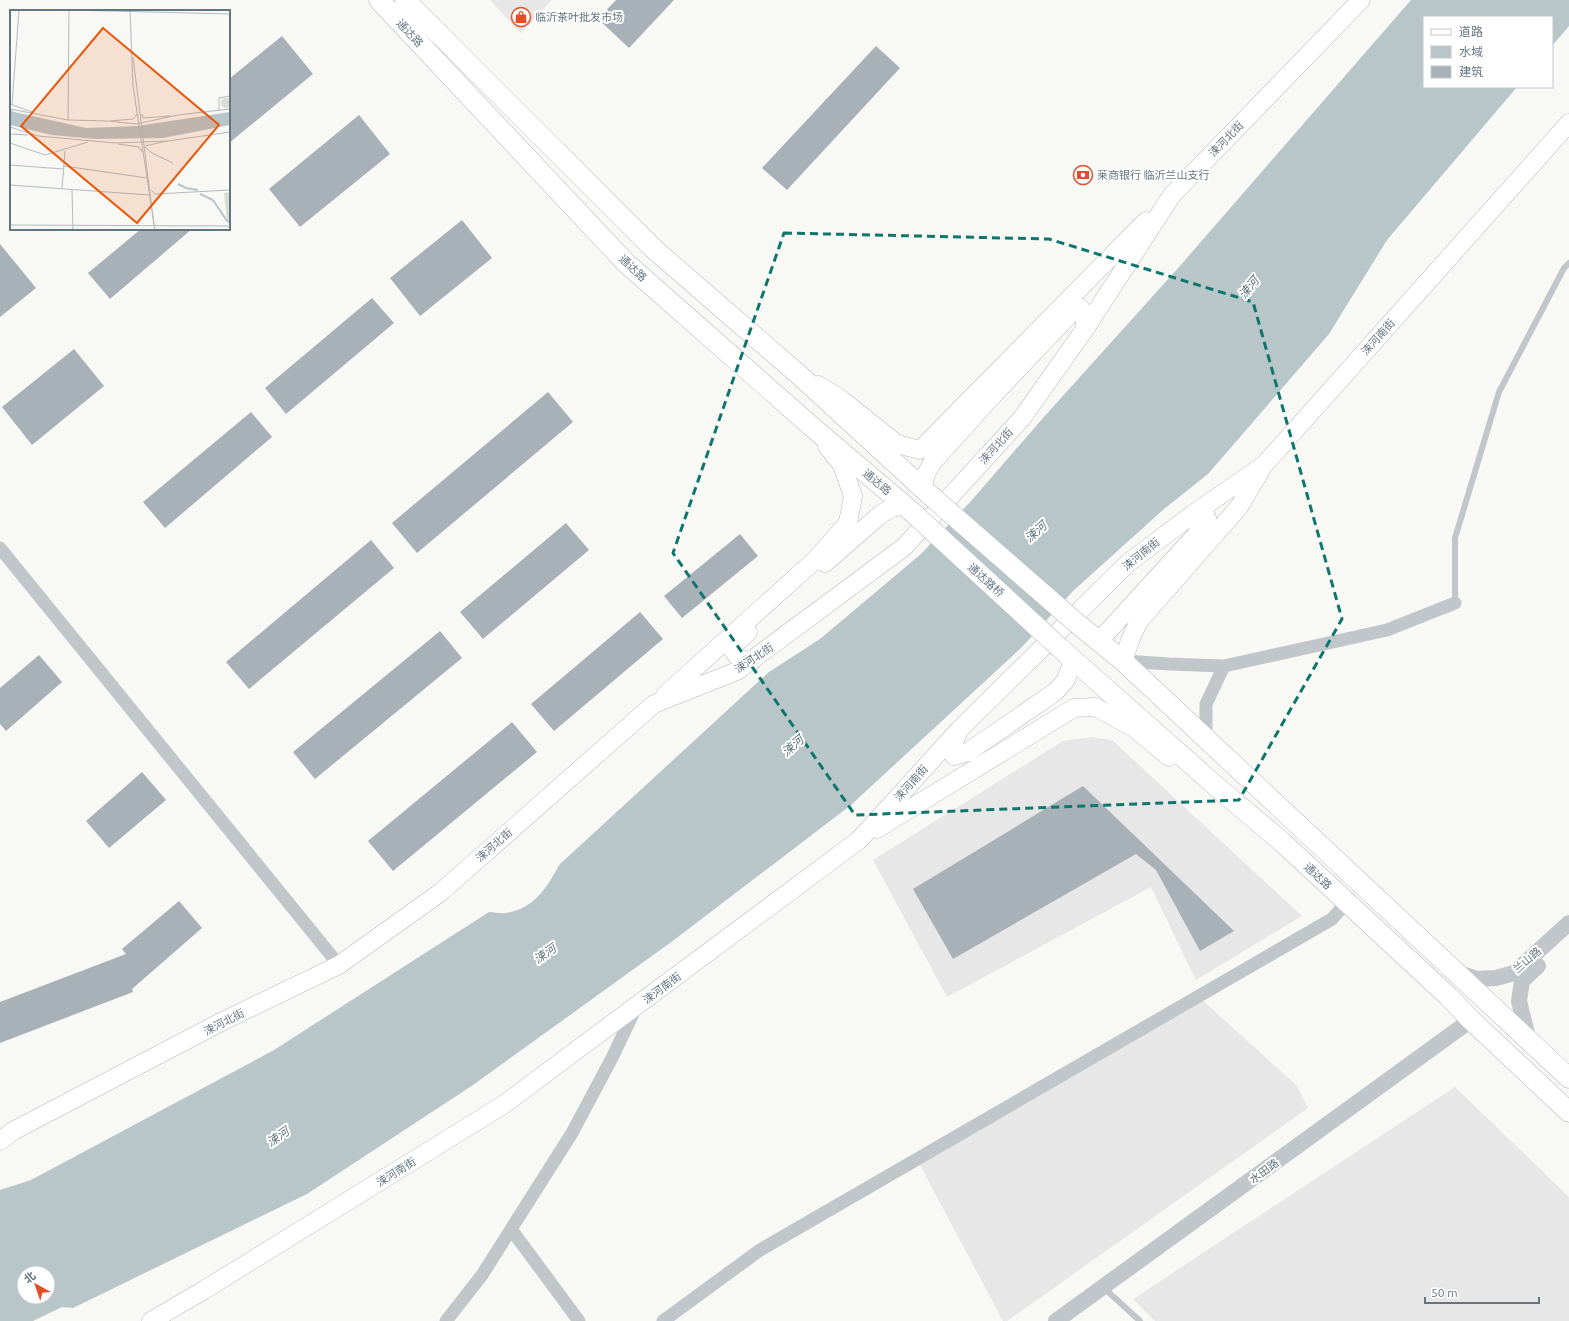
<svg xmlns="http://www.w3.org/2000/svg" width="1569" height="1321" font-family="Ubuntu,'Noto Sans SC',sans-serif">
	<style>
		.built { fill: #e6e7e6 }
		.water { fill: #b8c5c9; fill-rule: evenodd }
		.building { fill: #a8b1b7 }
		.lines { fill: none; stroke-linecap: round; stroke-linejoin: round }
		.secondary-casing { stroke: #b4babe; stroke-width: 19 }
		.primary-casing { stroke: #b5babe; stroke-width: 21 }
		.service { stroke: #c1c6ca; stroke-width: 6 }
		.minor { stroke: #c1c6ca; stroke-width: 13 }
		.tertiary { stroke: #c1c6ca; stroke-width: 16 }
		.secondary { stroke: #fff; stroke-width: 18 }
		.primary { stroke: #fff; stroke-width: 20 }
		.primary-bridge-casing { stroke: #b5babe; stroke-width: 21; stroke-linecap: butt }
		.primary-bridge { stroke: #fff; stroke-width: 20 }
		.marked { fill: none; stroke: #0f766e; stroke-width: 3; stroke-dasharray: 8 5; stroke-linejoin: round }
		.labels { text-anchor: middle; stroke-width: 4; stroke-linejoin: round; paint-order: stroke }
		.poi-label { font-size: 11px; fill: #637581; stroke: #fff; text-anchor: start }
		.street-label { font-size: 11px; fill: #637581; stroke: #fff }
		.water-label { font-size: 12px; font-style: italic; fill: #5e747b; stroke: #fff }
		.inset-river { fill: none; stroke: #b8c5c9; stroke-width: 2 }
		.inset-road { fill: none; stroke: #b3bcc0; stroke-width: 1 }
		.view { fill: #e8590c; fill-opacity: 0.15; stroke: #e8590c; stroke-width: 2 }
		.inset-edge { fill: none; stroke: #637581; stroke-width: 2 }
	</style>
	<rect width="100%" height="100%" fill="#f8f8f5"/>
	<path class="built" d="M490,0H552L521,33Z
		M1091,737L1112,740L1302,916L1196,980L1151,887L947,997L873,860L1063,741Z
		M1202,1000L1296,1085L1308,1108L1007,1321H1003L920,1165Z
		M1455,1087L1569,1197V1321H1155L1133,1299Z"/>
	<path class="water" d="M1411,0H1569V26L1552,46V17H1424V87H1517L1387,240L1329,334L1208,474L1164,509L1073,591L1022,647L851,805L674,940L473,1085L307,1194L73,1308L62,1307L33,1321H0V1190L31,1180L274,1050L489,912C494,912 500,914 505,913C535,909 546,888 560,864L769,672L820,639L921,554L972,500L1043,418L1179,267ZM24,1273H48V1297H24Z"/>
	<path class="building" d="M616,0H674L629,48L598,19Z
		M282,36L313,74L229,143V79Z
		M876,46L900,68L787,190L762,168Z
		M359,115L390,154L300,227L269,189Z
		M462,220L492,258L420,316L390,278Z
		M141,229H192L110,299L88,273Z
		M0,244L36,288L0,317Z
		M372,298L394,323L286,414L265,388Z
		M74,349L104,386L32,445L2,407Z
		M548,392L573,422L417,553L392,523Z
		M251,412L272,437L165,528L143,502Z
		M566,523L589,550L483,639L460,612Z
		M740,534L758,556L682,618L664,596Z
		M371,540L394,568L249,689L226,662Z
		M640,612L663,639L554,731L531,704Z
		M440,631L462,658L315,779L293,752Z
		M39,655L62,682L6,731L0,724V688Z
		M512,722L537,752L393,871L368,841Z
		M142,772L166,800L109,848L86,821Z
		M1083,786L1234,931L1200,951L1156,870L1136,854L953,959L913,889Z
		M179,901L202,928L132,989L133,992L0,1043V1002L126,954L122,949Z"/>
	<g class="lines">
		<g class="secondary-casing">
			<path id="secondary" d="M818,385L842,400L897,444L920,450L1146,221
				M922,489L926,474L932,463L996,392L1073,311L1080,308L1085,314V329
				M825,563L881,514L892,508L904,505
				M748,632L736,643L733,650C738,659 742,661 752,661
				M1099,641L1196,535L1207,518L1193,514
				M1123,661L1131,638L1139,621L1239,507L1261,470
				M665,695L814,561L848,523L853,496L842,465L827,446
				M958,733L951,749L954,756L968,752L1055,692L1065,681L1074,660
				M877,829L1074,708L1095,707L1134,728L1169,757
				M0,1141L13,1131L221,1022L339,965L441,892L654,704L737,671L904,547L1022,418L1085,329L1172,195L1361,0
				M151,1321L204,1290L503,1105L859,840L959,730L1128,563L1193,514L1264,465L1569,123"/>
		</g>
		<g class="primary-casing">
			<path id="primary" d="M379,0L626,263L811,426L911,511
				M405,0L655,250L798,374L931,496
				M1080,626L1123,661L1569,1078
				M1060,648L1217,787L1282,842L1449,997L1471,1020L1569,1112"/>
		</g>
		<path class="service" d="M1455,603V538L1499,392L1564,268L1569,263
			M1104,1288L1140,1321"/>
		<path class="minor" d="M0,548L339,965
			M1123,661L1169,664L1224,666L1387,630L1455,603
			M1206,737V704L1224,666
			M511,1229L579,1321
			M446,1321L482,1275L572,1133L613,1056L636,1007
			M663,1321L760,1250L1332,919L1347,902"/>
		<path class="tertiary" d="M1456,972L1477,979L1496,978L1514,973L1569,923
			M1528,1038L1519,1001L1522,981L1538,966
			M1056,1321L1471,1020"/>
		<use href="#secondary" class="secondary"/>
		<use href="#primary" class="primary"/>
		<g class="primary-bridge-casing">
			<path id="primary-bridge" d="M931,496L1080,626
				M911,511L1060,648"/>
		</g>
		<use href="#primary-bridge" class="primary-bridge"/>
	</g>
	<path class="marked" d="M784,233L1049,239L1253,302L1342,619L1239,800L855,815L673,553Z"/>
	<defs>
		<g id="shop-ring" transform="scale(1)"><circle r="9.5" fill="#fff" stroke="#e54c28" stroke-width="1.5"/><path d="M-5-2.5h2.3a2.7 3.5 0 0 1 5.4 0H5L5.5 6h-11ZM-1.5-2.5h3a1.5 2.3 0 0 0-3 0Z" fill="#e54c28"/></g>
		<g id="bank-ring" transform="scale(1)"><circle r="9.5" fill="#fff" stroke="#e54c28" stroke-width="1.5"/><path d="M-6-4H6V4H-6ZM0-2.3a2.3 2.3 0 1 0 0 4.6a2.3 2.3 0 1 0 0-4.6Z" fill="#e54c28"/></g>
	</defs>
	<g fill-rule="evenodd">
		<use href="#shop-ring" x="521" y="17"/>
		<use href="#bank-ring" x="1083" y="175"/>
	</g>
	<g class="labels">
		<g class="poi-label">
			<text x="535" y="21">临沂茶叶批发市场</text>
			<text x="1097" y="179">莱商银行 临沂兰山支行</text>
		</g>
		<g class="street-label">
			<text transform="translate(410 33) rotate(47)" y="4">通达路</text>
			<text transform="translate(1226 139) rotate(-46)" y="4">涑河北街</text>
			<text transform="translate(633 268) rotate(43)" y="4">通达路</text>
			<text transform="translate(1378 337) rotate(-48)" y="4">涑河南街</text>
			<text transform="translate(996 446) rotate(-48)" y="4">涑河北街</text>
			<text transform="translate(877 482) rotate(40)" y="4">通达路</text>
			<text transform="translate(1141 554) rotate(-39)" y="4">涑河南街</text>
			<text transform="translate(986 580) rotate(42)" y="4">通达路桥</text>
			<text transform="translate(754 658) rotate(-34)" y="4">涑河北街</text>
			<text transform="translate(911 783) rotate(-48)" y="4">涑河南街</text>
			<text transform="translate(494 845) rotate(-41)" y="4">涑河北街</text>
			<text transform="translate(1318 876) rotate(43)" y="4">通达路</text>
			<text transform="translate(1527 960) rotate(-40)" y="4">兰山路</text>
			<text transform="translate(662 988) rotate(-37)" y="4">涑河南街</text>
			<text transform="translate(224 1022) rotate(-27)" y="4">涑河北街</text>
			<text transform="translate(1264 1171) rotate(-36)" y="4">水田路</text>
			<text transform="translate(396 1172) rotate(-32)" y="4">涑河南街</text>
		</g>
		<g class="water-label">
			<text transform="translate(1249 288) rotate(-51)" y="4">涑河</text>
			<text transform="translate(1036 532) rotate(-41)" y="4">涑河</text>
			<text transform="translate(793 746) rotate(-41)" y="4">涑河</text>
			<text transform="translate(545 954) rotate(-35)" y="4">涑河</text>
			<text transform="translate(278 1137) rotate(-35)" y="4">涑河</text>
		</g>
	</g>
	<g transform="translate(10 10)">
		<rect width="220" height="220" fill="#f8f8f5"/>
		<path d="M211 93a5 5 0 1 1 10 0a5 5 0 1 1-10 0ZM220,182V210H217L214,183Z" fill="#d8ddd4"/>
		<path d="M0,101L76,118L127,116L220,102V115L153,128L85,129L42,125L0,115Z" fill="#b8c5c9"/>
		<path class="inset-river" d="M168,174L176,178L188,180M190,184L203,190L217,211L220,212"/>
		<path class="inset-road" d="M60,0L220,4M120,0L123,76L145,220M123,47L144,216M0,94L22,102M2,95L9,0M0,99L58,110L98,111L126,114L168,105L220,99M209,101V88L220,86M132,104L133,108L161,106M58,110L59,0M100,111L123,109L127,104M0,117L28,126L105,133L158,131L220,122M0,120L2,99M0,124L18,125M0,133L35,145L78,132M108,134L129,137L132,142M135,136L157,131M135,137L142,143L163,153M0,155L53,159M54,156L137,168M0,175L139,185M52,179L55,141M62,179L63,220M141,180L145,184L220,180M0,215L220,216"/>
		<path class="view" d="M93,18L209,115L127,213L11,116Z"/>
		<rect width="220" height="220" class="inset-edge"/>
	</g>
	<rect x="1423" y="16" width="130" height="72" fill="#ffffff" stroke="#c1c8cd"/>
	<rect x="1431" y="29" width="20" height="6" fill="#ffffff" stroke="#c1c8cd"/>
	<text x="1459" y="36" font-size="12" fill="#637581">道路</text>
	<rect x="1431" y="46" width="20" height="12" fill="#b8c5c9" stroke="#c1c8cd"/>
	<text x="1459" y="56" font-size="12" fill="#637581">水域</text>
	<rect x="1431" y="66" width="20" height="12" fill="#a8b1b7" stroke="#c1c8cd"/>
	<text x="1459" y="76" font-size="12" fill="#637581">建筑</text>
	<g transform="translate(36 1285) rotate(320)"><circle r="19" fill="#ffffff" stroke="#c1c8cd"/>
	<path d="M0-3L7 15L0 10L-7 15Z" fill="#e54c28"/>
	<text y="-6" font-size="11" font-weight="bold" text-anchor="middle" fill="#637581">北</text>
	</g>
	<path d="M1425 1297v6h114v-6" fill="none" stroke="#637581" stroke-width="2"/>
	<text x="1431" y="1297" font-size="12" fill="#637581" stroke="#ffffff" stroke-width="3" paint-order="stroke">50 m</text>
</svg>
